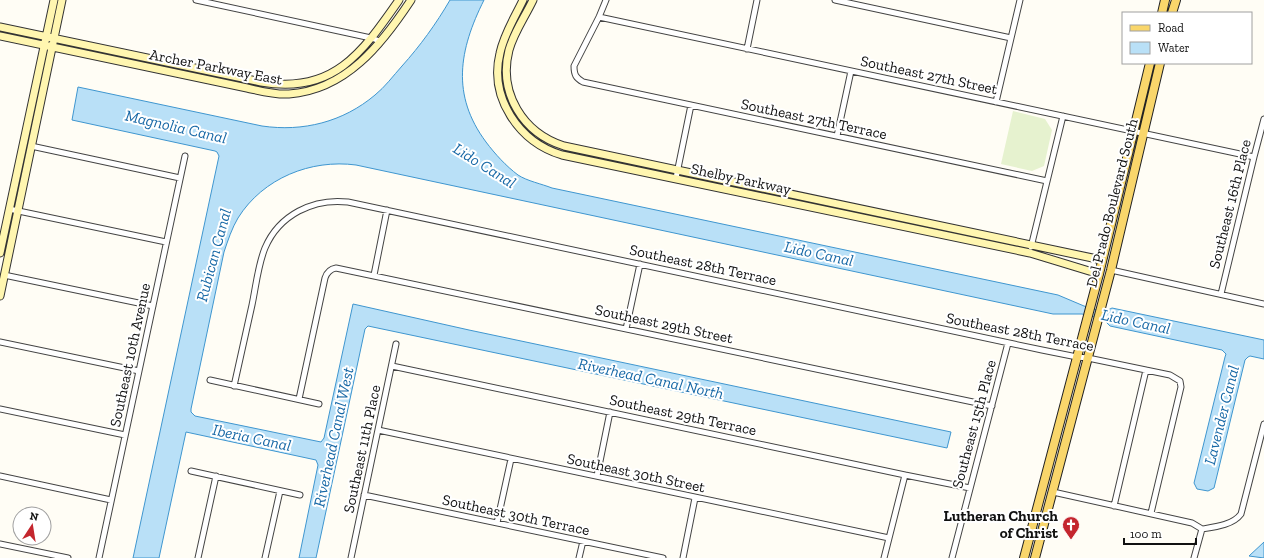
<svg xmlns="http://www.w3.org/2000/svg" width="1264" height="558" font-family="'Zilla Slab',serif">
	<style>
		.pitch { fill: #e6f2cf }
		.water { fill: #b9e0f7; stroke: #3f96cf }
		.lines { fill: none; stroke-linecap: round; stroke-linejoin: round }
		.street-casing { stroke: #444; stroke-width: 7 }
		.secondary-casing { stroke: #333; stroke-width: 9 }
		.primary-casing { stroke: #222; stroke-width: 10 }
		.street { stroke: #fff; stroke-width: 5 }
		.secondary { stroke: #fff6b0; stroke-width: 7 }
		.primary { stroke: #f9d66b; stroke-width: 8 }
		.labels { text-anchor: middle; stroke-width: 4; stroke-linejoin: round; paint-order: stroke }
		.street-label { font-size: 15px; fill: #111; stroke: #fff }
		.poi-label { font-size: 15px; font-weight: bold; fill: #111; stroke: #fff; text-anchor: end }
		.water-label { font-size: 16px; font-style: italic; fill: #1768a6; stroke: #fff }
	</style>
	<rect width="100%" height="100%" fill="#fffdf5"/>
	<path class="pitch" d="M1013,111L1045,119L1052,130L1044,166L1032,171L1001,164Z"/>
	<path class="water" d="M450,0H484C459,50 451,95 486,142C495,154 506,166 518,175C527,181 542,184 552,188L1058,295L1084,306L1104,312L1112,308L1264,340V359L1250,356L1248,357L1245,360L1214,488L1208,491L1197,489L1194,483L1225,357L1226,354L1222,350L1110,326L1103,319L1082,314H1053L356,165C311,159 263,178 238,218C232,228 228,240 224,252L191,409V412L195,416L321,442L324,438L353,304L469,330L951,432L947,448L368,326L365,329L316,558H299L318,465L316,460L186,432L159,558H133L219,156L217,152L215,151L72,120L78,87L262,126C303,132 343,122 375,95C385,87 393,76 402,66C420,46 436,24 450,0Z
		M1264,542V558L1249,556Z"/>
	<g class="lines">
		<g class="street-casing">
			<path id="street" d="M196,0L371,38L380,41
				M606,0L599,17L574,66C574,75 576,78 583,82L1047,181
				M835,0L1011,38
				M599,17L1254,157
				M747,49L757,0
				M996,102L1020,0
				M837,136L851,71
				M31,146L180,178
				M676,178L691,105
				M9,209L166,242
				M1031,247L1063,116
				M1111,270L1264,304
				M4,275L153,306
				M374,275L387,210
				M1221,294L1254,157L1264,119
				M626,329L640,264
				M0,342L139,371
				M392,366L905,475L970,488
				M210,380L319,404
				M234,386C240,359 246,332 252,305C256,286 258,265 265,248C279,215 313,198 348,202L1042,350L1077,357L1088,358L1170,375L1180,381L1181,387L1151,513
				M299,399L325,278C327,272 330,269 336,268L992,406
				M0,409L125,435
				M378,430L889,538
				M191,471L300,495
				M0,476L111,500
				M597,476L610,412
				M1053,492L1192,523L1202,529
				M364,495L663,558
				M1114,506L1146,370
				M497,523L511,459
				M1202,529C1215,527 1233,525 1241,514L1264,424
				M0,544L68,558
				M99,558L185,156
				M198,558L216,476
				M265,558L280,491
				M351,558L396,344
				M579,558L583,541
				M683,558L695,498
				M884,558L905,475
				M952,558L1008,343
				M1194,558L1202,529"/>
		</g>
		<g class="secondary-casing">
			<path id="secondary" d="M523,0C515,17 504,34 500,53C489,98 519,142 562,155L1030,253L1099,274
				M533,0C525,17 514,32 509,50C498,93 523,133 564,146L1102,260
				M0,27L261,82C333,95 362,53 399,0
				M0,36L247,88C261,91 275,95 289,94C346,90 382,44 411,0
				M0,253L54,0
				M0,296L62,0"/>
		</g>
		<g class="primary-casing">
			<path id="primary" d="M1162,13L1165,0
				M1172,13L1176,0
				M1024,558L1099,274L1150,63
				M1035,558L1111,270L1160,63"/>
		</g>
		<use href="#street" class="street"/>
		<use href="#secondary" class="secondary"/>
		<use href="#primary" class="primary"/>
	</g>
	<defs>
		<g id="church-pin" transform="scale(0.9)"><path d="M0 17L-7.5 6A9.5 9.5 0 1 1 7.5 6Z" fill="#c4262e" stroke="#fff"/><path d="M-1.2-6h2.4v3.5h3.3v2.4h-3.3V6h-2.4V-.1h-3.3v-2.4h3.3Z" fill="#fff"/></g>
	</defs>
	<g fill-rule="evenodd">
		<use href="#church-pin" x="1071" y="525"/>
	</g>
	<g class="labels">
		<g class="street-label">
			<text transform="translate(216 67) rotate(11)" y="5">Archer Parkway East</text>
			<text transform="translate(929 75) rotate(12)" y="5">Southeast 27th Street</text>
			<text transform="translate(814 119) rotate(12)" y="5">Southeast 27th Terrace</text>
			<text transform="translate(741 179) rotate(12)" y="5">Shelby Parkway</text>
			<text transform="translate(1112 203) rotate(-76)" y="5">Del Prado Boulevard South</text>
			<text transform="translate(1230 204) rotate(-76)" y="5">Southeast 16th Place</text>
			<text transform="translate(703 265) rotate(12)" y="5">Southeast 28th Terrace</text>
			<text transform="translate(664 324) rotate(12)" y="5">Southeast 29th Street</text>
			<text transform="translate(1020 332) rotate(11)" y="5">Southeast 28th Terrace</text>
			<text transform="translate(130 355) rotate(-78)" y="5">Southeast 10th Avenue</text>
			<text transform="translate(683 415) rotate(12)" y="5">Southeast 29th Terrace</text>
			<text transform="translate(974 424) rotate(-75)" y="5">Southeast 15th Place</text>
			<text transform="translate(362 449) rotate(-78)" y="5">Southeast 11th Place</text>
			<text transform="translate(636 473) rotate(12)" y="5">Southeast 30th Street</text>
			<text transform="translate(516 515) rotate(12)" y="5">Southeast 30th Terrace</text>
		</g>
		<g class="poi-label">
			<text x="1058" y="521">Lutheran Church<tspan x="1058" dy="17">of Christ</tspan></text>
		</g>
		<g class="water-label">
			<text transform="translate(176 126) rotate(13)" y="6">Magnolia Canal</text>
			<text transform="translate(485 165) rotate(32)" y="6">Lido Canal</text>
			<text transform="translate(819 253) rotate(12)" y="6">Lido Canal</text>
			<text transform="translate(213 255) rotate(-75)" y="6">Rubican Canal</text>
			<text transform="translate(1136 321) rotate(12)" y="6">Lido Canal</text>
			<text transform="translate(651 378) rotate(12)" y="6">Riverhead Canal North</text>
			<text transform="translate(1221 415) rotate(-76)" y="6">Lavender Canal</text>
			<text transform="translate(252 437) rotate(12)" y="6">Iberia Canal</text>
			<text transform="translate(333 437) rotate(-78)" y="6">Riverhead Canal West</text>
		</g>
	</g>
	<rect x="1122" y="12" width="130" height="52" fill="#ffffff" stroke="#a0a0a0"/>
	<rect x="1130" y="25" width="20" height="6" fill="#f9d66b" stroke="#a0a0a0"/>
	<text x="1158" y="32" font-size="12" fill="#111111">Road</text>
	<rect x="1130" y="42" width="20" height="12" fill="#b9e0f7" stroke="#a0a0a0"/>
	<text x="1158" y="52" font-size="12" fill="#111111">Water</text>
	<g transform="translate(32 526) rotate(12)"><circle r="19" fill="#ffffff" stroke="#a0a0a0"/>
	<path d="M0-3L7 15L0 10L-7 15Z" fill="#c4262e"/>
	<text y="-6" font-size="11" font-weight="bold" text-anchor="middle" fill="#111111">N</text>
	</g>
	<path d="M1124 538v6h72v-6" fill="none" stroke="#111111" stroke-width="2"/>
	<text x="1130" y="538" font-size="12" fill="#111111" stroke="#ffffff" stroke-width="3" paint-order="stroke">100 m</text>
</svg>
